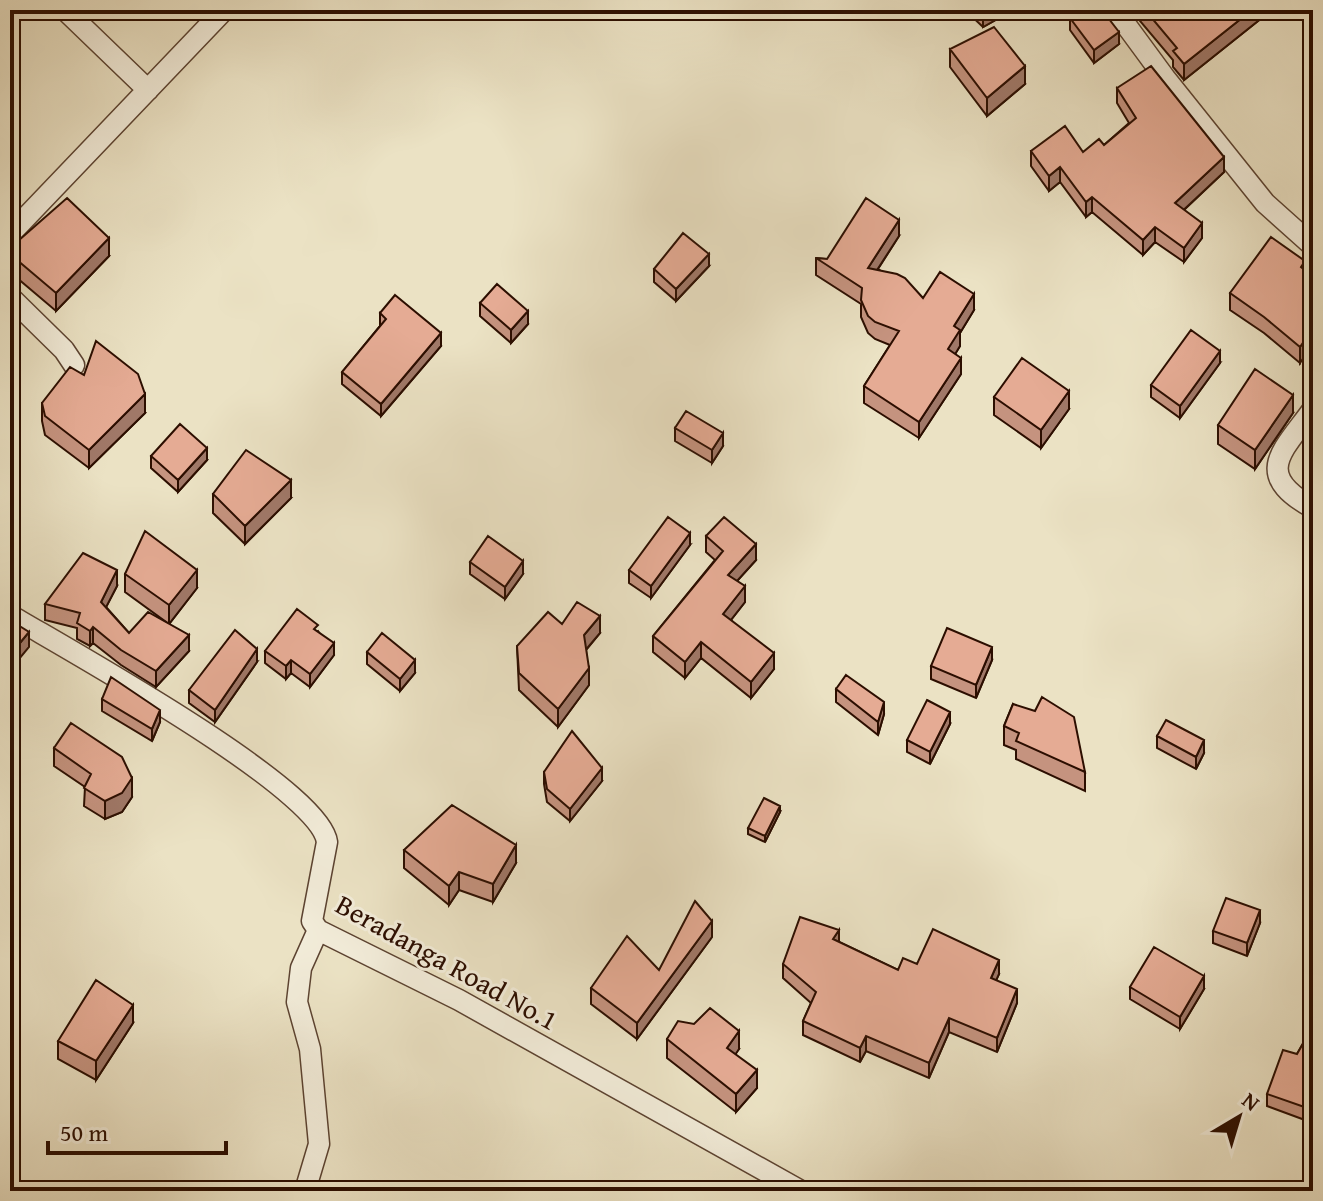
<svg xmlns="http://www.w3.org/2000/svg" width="1323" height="1201" font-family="'Gentium Book Plus',serif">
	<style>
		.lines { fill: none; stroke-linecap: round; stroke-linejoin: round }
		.street-casing { stroke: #5c4331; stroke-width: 23 }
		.street { stroke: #f2ecd9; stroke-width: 20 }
		.wall { fill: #c5937f; stroke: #2c0e00; stroke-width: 2 }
		.shaded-wall { fill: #a07868; stroke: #2c0e00; stroke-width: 2 }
		.building { fill: #e5ab94; stroke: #2c0e00; stroke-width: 2 }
		.labels { text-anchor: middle; stroke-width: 6; stroke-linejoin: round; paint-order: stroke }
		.street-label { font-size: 28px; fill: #2c0e00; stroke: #f2ecd9 }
	</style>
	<rect width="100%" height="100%" fill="#ebe2c4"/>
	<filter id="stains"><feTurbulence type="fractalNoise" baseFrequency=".0025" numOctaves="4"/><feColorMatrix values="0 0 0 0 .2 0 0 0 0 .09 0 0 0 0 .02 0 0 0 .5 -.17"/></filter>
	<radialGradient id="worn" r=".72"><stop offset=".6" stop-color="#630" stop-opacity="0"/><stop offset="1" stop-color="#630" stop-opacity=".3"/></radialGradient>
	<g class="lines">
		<g class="street-casing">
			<path id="street" d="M65,10L148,90
				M1115,10L1165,78L1265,203L1313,246
				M10,234L224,10
				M10,297L64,350L74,365
				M1313,409C1282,452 1252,474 1313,508
				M10,615C65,648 320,788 327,842L312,921L318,930L459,1000L801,1191
				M305,1191L319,1144L310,1049L297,1002L301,968L318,930"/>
		</g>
		<use href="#street" class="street"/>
	</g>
	<path class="wall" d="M965,10H1009L1001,17L983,27Z
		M1140,10H1263V17L1184,80L1173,67V60L1140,21Z
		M1070,18L1119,44L1094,63L1070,30Z
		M950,49L1025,84L987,116L950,67Z
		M1117,88L1224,172L1184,210L1202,238L1184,262L1155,242L1143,255L1092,212L1086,217L1060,182L1049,191L1031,166V151L1083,152L1104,145L1129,123L1117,103Z
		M1313,118V139L1309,135V122Z
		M899,236L878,269L923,298L974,310L960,333V346L955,354L961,374L919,438L864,403V386L890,345L875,339L868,333L861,317V304L816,275V258L827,259Z
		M10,248L109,256L56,311L10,272Z
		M1305,261L1300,363L1264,333L1230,310V293Z
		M709,266L676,301L654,282V269Z
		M480,303L528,324L511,343L480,316Z
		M380,313L441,346L381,416L342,384V372L380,326Z
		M1220,363L1180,418L1151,397V385Z
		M994,397L1069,409L1041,448L994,415Z
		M42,403L145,413L89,468L45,435L42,421Z
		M1293,413L1255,469L1218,444V425Z
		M675,428L723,446L712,463L675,441Z
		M151,456L207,460L178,492L151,468Z
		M213,494L291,498L245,544L213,513Z
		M706,536L756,560L737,581L745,602L731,620L774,669L751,698L701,658L685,678L653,652V636L715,560L706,552Z
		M690,545L651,598L629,583V570Z
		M470,562L523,574L505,599L470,574Z
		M125,574L197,588L169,624L125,592Z
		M117,586L106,607L129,633L189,651L156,687L121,665L93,643L90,646L77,639V628L45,620V604Z
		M562,624L600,633L586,650L589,685L558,727L519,690L517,646Z
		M318,631L334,655L310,687L291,673L286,679L265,663V651Z
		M367,652L415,673L400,691L367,664Z
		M992,660L976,698L931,679V666Z
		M257,662L215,722L189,703V690Z
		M836,689L884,714L878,735L836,702Z
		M102,699L160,722L152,741L102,711Z
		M1013,704L1085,772V791L1016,759V750L1004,745V726Z
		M950,724L930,764L907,752V740Z
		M1157,736L1204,753L1196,769L1157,748Z
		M54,748L132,797L122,812L105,819L84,806L85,787L54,766Z
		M544,772L602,781L570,821L547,802L544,784Z
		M780,812L765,842L748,834V828Z
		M404,850L516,863L493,902L459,890L449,905L404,868Z
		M1260,923L1247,956L1213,943V931Z
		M712,937L637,1039L591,1004V988L659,970Z
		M839,942L898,970L917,964L999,974L996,980L1017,1003L997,1052L949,1032L929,1078L866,1051L860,1062L803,1035V1021L811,1003L783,978V964Z
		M1130,987L1204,989L1180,1029L1130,999Z
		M133,1023L96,1080L58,1059V1041Z
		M1313,1026V1123L1267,1106V1094L1297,1054Z
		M667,1039L739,1049L735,1054L757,1088L736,1112L667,1058Z"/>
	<path class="shaded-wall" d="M991,10H1009L1001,17L983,27V14Z
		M1252,10H1263V17L1184,80V64Z
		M1119,32V44L1094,63V50Z
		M1025,66V84L987,116V98Z
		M1224,157V172L1175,218V203Z
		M1060,167V182L1049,191V176Z
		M1092,197V212L1086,217V202Z
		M899,220V236L868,284V268Z
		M1202,223V238L1184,262V248Z
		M1155,227V242L1143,255V240Z
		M109,238V256L56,311V293Z
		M709,254V266L676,301V289Z
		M974,294V310L960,333V346L948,366V349L954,326Z
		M528,311V324L511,343V330Z
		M1313,328V344L1300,363V347Z
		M441,333V346L381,416V404Z
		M1220,351V363L1180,418V406Z
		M961,358V374L919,438V422Z
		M1069,391V409L1041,448V430Z
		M145,394V413L89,468V450Z
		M1293,395V413L1255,469V450Z
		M723,433V446L712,463V450Z
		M207,448V460L178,492V480Z
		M291,480V498L245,544V526Z
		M690,533V545L651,598V586Z
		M756,544V560L728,591V575Z
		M523,561V574L505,599V587Z
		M117,570V586L101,617V602Z
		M197,570V588L169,624V605Z
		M745,586V602L723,630V614Z
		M600,616V633L584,652V635Z
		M93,627V643L90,646V631Z
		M29,632V647L10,670V655Z
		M189,635V651L156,687V671Z
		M701,642V658L685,678V662Z
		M334,643V655L310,687V674Z
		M992,647V660L976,698V685Z
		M257,649V662L215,722V710Z
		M774,653V669L751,698V682Z
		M291,660V673L286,679V666Z
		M415,660V673L400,691V679Z
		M589,668V685L558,727V709Z
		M884,702V714L878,735V722Z
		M160,710V722L152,741V729Z
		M950,712V724L930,764V752Z
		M1204,740V753L1196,769V757Z
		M602,768V781L570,821V809Z
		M132,778V797L122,812L105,819V801Z
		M780,806V812L765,842V836Z
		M516,845V863L493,902V884Z
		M459,872V890L449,905V886Z
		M1260,910V923L1247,956V943Z
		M712,921V937L637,1039V1023Z
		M839,930V945L833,939Z
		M999,960V974L991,992V978Z
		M1204,976V989L1180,1029V1017Z
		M1017,989V1003L997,1052V1038Z
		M133,1005V1023L96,1080V1061Z
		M949,1018V1032L929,1078V1063Z
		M739,1031V1049L727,1067V1048Z
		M866,1036V1051L860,1062V1048Z
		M757,1070V1088L736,1112V1094Z"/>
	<path class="building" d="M978,10H991L983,14Z
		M1080,10H1102L1119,32L1094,50L1070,18Z
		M1145,10H1252L1184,64L1173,51L1177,48Z
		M994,27L1025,66L987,98L950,49Z
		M1151,66L1224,157L1175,203L1202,223L1184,248L1155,227L1143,240L1092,197L1086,202L1060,167L1049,176L1031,151L1065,126L1083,152L1099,139L1104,145L1136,118L1117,88Z
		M67,198L109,238L56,293L10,254V248Z
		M866,198L899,220L868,268L897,274L905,278L923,298L940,272L974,294L954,326L960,330L948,349L961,358L919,422L864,386L899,331L875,322L868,316L861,300L862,288L816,258L827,259Z
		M683,233L709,254L676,289L654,269Z
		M1271,237L1305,261L1301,267L1313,277V328L1300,347L1264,317L1230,293Z
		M497,284L528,311L511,330L480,303Z
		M395,295L441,333L381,404L342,372L386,319L380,313Z
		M1191,330L1220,351L1180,406L1151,385Z
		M96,341L138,374L145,394L89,450L45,416L42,403L70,367L84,375Z
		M1022,358L1069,391L1041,430L994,397Z
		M1255,369L1293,395L1255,450L1218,425Z
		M686,411L723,433L712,450L675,428Z
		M180,424L207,448L178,480L151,456Z
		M246,450L291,480L245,526L213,494Z
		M668,517L690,533L651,586L629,570Z
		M724,517L756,544L728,575L745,586L723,614L774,653L751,682L701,642L685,662L653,636L723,551L706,536Z
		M145,531L197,570L169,605L125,574Z
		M488,536L523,561L505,587L470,562Z
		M83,553L117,570L101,602L129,633L148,612L189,635L156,671L121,650L93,627L90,631L77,623L80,613L45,604Z
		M577,602L600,616L584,635L589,668L558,709L519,673L517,646L548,612L562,624Z
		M297,609L318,625L314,629L334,643L310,674L291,660L286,666L265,651Z
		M10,620L29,632L10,655Z
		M947,628L992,647L976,685L931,666Z
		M235,630L257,649L215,710L189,690Z
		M382,633L415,660L400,679L367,652Z
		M846,675L884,702L878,722L836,689Z
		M111,677L160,710L152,729L102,699Z
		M1042,697L1074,717L1085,772L1016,741L1019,733L1004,726L1013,704L1035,711Z
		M927,700L950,712L930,752L907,740Z
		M1166,720L1204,740L1196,757L1157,736Z
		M71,723L122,757L132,778L122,793L105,801L84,788L91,774L54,748Z
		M572,731L602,768L570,809L547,789L544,772Z
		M764,798L780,806L765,836L748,828Z
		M452,805L516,845L493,884L459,872L449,886L404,850Z
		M1226,898L1260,910L1247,943L1213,931Z
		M695,901L712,921L637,1023L591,988L627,936L659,970Z
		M800,917L839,930L833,939L898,970L903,958L917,964L933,929L999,960L991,978L1017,989L997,1038L949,1018L929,1063L866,1036L860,1048L803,1021L816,992L783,964Z
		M1154,947L1204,976L1180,1017L1130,987Z
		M96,980L133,1005L96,1061L58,1041Z
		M710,1008L739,1031L727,1048L757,1070L736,1094L667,1039L678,1021L694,1024Z
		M1313,1026V1110L1267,1094L1283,1050L1297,1054Z
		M1110,1182L1141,1191H1107Z"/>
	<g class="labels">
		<g class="street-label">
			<text transform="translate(447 962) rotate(29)" y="10">Beradanga Road No.1</text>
		</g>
	</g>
	<rect width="1323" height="1201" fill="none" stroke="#ebe2c4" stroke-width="40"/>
	<rect x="12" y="12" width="1299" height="1177" fill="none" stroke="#2c0e00" stroke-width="4"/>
	<rect x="20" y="20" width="1283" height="1161" fill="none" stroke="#2c0e00" stroke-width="2"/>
	<g transform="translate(1239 1117) rotate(38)" stroke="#f2ecd9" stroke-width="6" paint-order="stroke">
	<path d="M0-6L14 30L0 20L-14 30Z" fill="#2c0e00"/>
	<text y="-12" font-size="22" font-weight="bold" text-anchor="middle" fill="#2c0e00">N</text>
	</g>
	<path d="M48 1141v12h178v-12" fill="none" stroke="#2c0e00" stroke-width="4"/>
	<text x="60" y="1141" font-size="24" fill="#2c0e00" stroke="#f2ecd9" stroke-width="6" paint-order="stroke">50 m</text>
	<rect width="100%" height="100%" filter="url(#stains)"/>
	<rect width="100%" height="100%" fill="url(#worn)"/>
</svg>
